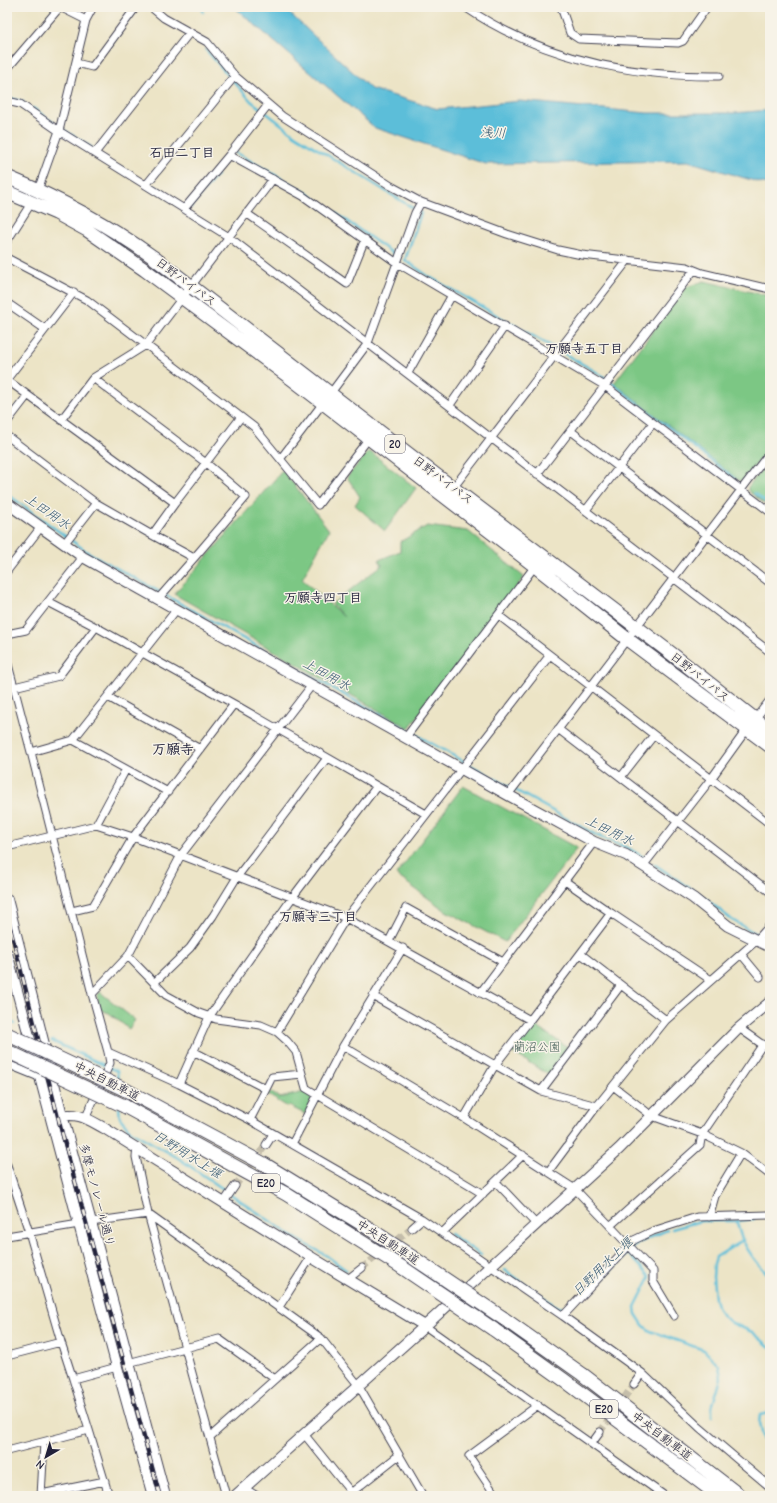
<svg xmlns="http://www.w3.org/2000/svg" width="777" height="1503" font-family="'Comic Neue','Klee One',sans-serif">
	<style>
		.green { fill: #7cc784; stroke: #4f7460 }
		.water { fill: #5bbed9; stroke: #3e708a }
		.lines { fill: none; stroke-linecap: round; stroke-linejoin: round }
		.stream { stroke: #5bbed9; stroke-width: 2.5 }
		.street-tunnel { stroke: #c4bdaa; stroke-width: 7; stroke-dasharray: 7 3.5; stroke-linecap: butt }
		.street-casing { stroke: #403f50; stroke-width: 9 }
		.secondary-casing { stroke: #403f50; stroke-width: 12 }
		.highway-casing { stroke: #403f50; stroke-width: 15 }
		.street { stroke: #fff; stroke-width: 7 }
		.secondary { stroke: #fff; stroke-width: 10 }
		.highway { stroke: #fff; stroke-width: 13 }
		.rail-casing { stroke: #22223b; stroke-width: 4 }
		.rail { stroke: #f7f3e8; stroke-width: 2.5; stroke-dasharray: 8; stroke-linecap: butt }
		.highway-bridge-casing { stroke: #403f50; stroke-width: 15; stroke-linecap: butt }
		.highway-bridge { stroke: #fff; stroke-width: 13 }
		.labels { text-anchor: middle; stroke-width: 3; stroke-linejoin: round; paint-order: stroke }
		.shield { fill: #f7f3e8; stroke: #62616f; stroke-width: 1 }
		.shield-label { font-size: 11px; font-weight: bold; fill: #22223b }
		.street-label { font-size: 12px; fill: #22223b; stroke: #f7f3e8 }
		.park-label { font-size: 12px; fill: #425c55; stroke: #f7f3e8 }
		.water-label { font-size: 13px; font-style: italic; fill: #365972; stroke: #f7f3e8 }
		.neighbourhood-label { font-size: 13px; font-weight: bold; fill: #22223b; stroke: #f7f3e8 }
		.quarter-label { font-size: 14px; font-weight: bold; fill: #22223b; stroke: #f7f3e8 }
	</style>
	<rect width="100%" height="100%" fill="#f7f3e8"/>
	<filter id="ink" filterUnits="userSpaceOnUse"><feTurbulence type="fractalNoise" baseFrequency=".025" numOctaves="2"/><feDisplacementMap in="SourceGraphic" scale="8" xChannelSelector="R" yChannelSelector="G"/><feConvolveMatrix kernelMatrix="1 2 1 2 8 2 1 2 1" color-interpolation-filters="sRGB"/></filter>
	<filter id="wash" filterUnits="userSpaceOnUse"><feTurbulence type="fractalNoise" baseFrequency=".012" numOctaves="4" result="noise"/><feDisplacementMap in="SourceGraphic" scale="16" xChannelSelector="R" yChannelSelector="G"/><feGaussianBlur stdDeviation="0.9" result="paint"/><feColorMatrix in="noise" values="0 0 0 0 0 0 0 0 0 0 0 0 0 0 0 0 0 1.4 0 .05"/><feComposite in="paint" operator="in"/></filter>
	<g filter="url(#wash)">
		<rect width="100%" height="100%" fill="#ece4c6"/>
		<path class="green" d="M704,281L765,295L770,303V447L742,483L614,383L686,287Z
			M369,451L416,488L385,531L355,505L360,497L347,477Z
			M770,459V508L748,491V487Z
			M283,470L329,530L302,579L344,617L332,604L382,565L379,560L400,551V542L427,526L468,531L524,577L409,728L174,594Z
			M463,786L577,848L505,942L446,911L396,875Z
			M100,992L135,1020L129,1029L109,1013L100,1010L97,996Z
			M531,1023L572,1050L551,1076L510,1051Z
			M270,1092L280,1098L304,1092L311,1095L312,1099L305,1114L289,1106L288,1107L268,1095Z"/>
		<path class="water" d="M234,7H283L371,89L438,109L520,101L647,113H734L770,110V184L761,183L688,161L486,164L375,128Z"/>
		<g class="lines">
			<path class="stream" d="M203,12V7
				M206,50L251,101L295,135L421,213L405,260L428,276L600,374L735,479
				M7,97L23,102
				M33,108L54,123
				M64,130L91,147
				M235,152L305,192L394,254
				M154,186L168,195
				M191,207L217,175
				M754,493L770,505
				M7,494L86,551L596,835L630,849L645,858
				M654,864L706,899L732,920L757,934
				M767,939L770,940
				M7,1020L15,1024
				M52,1041L117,1071L118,1081
				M119,1108L120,1118L131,1131L178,1158L292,1236L327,1256L346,1270
				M737,1221C740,1242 754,1261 770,1276
				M672,1229L701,1221H737L754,1219
				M450,1234L481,1255
				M743,1240L716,1257L714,1264L713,1277L715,1299L718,1309L724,1317L732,1323L752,1332L770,1347
				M628,1253L650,1277L635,1307L636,1314L643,1325L650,1331L704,1350L719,1366L721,1378L712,1407V1416
				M505,1270L557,1307L569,1308
				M602,1279L638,1243L667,1230
				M770,1413L760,1415L759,1423L768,1464L767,1475L770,1481"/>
		</g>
	</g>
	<g filter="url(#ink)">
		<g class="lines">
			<path class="street-tunnel" d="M235,1186L266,1145
				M390,1246L412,1228
				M362,1268L382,1252
				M600,1432L634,1384"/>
			<g class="street-casing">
				<path id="street" d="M151,7L164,18L207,42L235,76L282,116L391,186L421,202L507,234L558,250L582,255L687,267L702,273L770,289
					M465,7C540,58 630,77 719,76
					M561,7L570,33L579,39L678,43L683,41L707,7
					M76,63L92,67L136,7
					M7,69L60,7L86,20
					M7,101L20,104L59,131L229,237L770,652
					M268,105L229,155L303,196L397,263L605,386L770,512
					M95,153L190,32
					M146,185L235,76
					M38,190L59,131L86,20L93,7
					M184,209L229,155
					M246,213L347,284L365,239
					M7,241L32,202
					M7,258L87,300L241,417
					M7,303L45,329
					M408,373L452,295
					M93,378L206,463L246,497L194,558
					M7,379L74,292
					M7,380L175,503L152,535L194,558L158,599
					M330,394L368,343L415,213L421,202
					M450,405L505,326
					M61,420L93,378L146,345L273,179
					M7,422L27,396
					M571,431L770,583
					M7,436L96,503
					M281,458L323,403
					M537,474L694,270
					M453,488L628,260
					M175,503L241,417L254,427L318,505L369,438
					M586,510L653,423
					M64,544L96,503L152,535
					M7,571L41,527
					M48,602L96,627
					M7,634L26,630L83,557
					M550,655L770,824
					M7,661L14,687L59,676L96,627L234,704L133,837L93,906L72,911
					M14,687L31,752
					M108,697L200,749
					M234,704L377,786
					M755,719L770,700
					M558,729L770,892
					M406,737L535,566
					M73,740L168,792
					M621,777L654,735
					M508,795L770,452
					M96,825L126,769
					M7,847L96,825L133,837L346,918L530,1020L611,913L565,881
					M643,866L711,779L747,729
					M611,913L711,980
					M389,941L406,908L503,962
					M581,954L666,1020
					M741,954L760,977
					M128,956L166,995L199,1013L216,1019L261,1025L277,1032L287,1041L296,1052L306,1088L483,1194
					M154,983L190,948L213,916L237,877L327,758
					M480,993L594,842
					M92,994L128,956L181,855L312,685
					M373,996L541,1091L597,1106
					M739,1028L770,1050
					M277,1032L346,918L550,655L498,615
					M343,1046L464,1118L575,1189L653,1271V1281L674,1316
					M193,1051L266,1089L250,1120
					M108,1052L179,1084L250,1120L422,1219L563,1316L642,1373L699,1427L770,1487
					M7,1064L39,1077
					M179,1084L209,1017L292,898L377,786L426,814
					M613,1086L652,1116L702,1134L741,1153L770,1175
					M266,1089L272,1077L302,1074
					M541,1091L621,985
					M86,1117L110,1063L108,1052L92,994L31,752L73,740L177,609
					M464,1118L495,1065L530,1020
					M292,1144L343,1046L403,948
					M266,1145L273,1134
					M137,1147L136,1157L148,1214L321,1338L359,1386L423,1496
					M7,1165L29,1232L61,1342
					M548,1172L597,1106L666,1020L757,940L770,925
					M496,1182L536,1224
					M224,1202L235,1186
					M709,1217L715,1196L741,1153
					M610,1226L700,1145L702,1134L763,1044
					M412,1228L422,1219
					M442,1233L523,1155
					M7,1236L91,1222L148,1214L226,1496
					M348,1279L362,1268
					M279,1307L311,1257
					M563,1316L634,1240L653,1231L697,1217L770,1215
					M425,1326L665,1496
					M7,1356L61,1342L73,1379L117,1367
					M128,1363L219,1339L275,1379
					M634,1384L642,1373
					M89,1430L109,1496
					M304,1434L354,1496
					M210,1437L321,1338
					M592,1443L600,1432
					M7,1451L89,1430L73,1379
					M244,1488L257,1496
					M41,1494L105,1481
					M41,1496L44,1442
					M347,1496L399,1455
					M496,1496L469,1456L538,1405"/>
			</g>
			<g class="secondary-casing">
				<path id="secondary" d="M7,503L83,557L508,795L594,842L626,855L693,898L728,926L770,947
					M7,899L62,1115L165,1496
					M7,953L117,1367L153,1496
					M57,1116C80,1113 84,1117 104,1128L311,1257L425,1326
					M235,1496L425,1326L619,1149L739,1028L770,1002"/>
			</g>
			<g class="highway-casing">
				<path id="highway" d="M7,177C60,199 107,224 153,257L420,463L672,654L770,731
					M7,192L56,213L87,230L145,270L292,379L535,566L627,639L770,746
					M124,1089L264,1164L370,1229L412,1257
					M124,1106L286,1194L403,1268
					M503,1318L582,1374L740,1496
					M493,1329L564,1380L719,1496"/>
			</g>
			<use href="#street" class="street"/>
			<use href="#secondary" class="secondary"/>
			<use href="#highway" class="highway"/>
			<g class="rail-casing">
				<path id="rail" d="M7,915L61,1129L160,1496"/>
			</g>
			<use href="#rail" class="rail"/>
			<g class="highway-bridge-casing">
				<path id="highway-bridge" d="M7,1034L124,1089
					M7,1051L124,1106
					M412,1257L503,1318
					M403,1268L493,1329"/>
			</g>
			<use href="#highway-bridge" class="highway-bridge"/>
		</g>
	</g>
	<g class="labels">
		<g class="shield">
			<rect x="385" y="435" width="20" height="18" rx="3"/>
			<rect x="252" y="1174" width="28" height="18" rx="3"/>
			<rect x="590" y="1400" width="28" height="18" rx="3"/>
		</g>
		<g class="shield-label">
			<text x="395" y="448">20</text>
			<text x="266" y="1187">E20</text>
			<text x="604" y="1413">E20</text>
		</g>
		<g class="street-label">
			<text transform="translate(186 282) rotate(37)" y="4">日野バイパス</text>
			<text transform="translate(443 480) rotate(37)" y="4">日野バイパス</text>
			<text transform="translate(700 677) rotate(39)" y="4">日野バイパス</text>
			<text transform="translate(107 1081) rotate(27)" y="4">中央自動車道</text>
			<text transform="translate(97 1195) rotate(75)" y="4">多摩モノレール通り</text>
			<text transform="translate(388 1242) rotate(33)" y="4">中央自動車道</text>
			<text transform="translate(662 1436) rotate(37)" y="4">中央自動車道</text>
		</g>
		<g class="park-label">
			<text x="537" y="1051">藺沼公園</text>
		</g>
		<g class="water-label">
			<text transform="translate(493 132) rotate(2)" y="5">浅川</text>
			<text transform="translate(48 511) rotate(35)" y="5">上田用水</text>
			<text transform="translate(327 674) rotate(29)" y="5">上田用水</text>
			<text transform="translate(610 830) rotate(26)" y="5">上田用水</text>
			<text transform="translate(188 1154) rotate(32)" y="5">日野用水上堰</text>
			<text transform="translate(602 1266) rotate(-44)" y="5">日野用水上堰</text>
		</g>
		<g class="neighbourhood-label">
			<text x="182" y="157">石田二丁目</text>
			<text x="584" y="353">万願寺五丁目</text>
			<text x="323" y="602">万願寺四丁目</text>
			<text x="318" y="921">万願寺三丁目</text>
		</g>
		<g class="quarter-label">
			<text x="173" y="754">万願寺</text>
		</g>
	</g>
	<rect width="777" height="1503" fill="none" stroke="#f7f3e8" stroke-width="24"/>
	<g transform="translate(46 1457) rotate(218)" stroke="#f7f3e8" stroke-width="3" paint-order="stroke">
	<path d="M0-3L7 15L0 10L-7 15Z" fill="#22223b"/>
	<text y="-6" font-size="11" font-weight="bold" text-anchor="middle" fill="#22223b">N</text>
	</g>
</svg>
